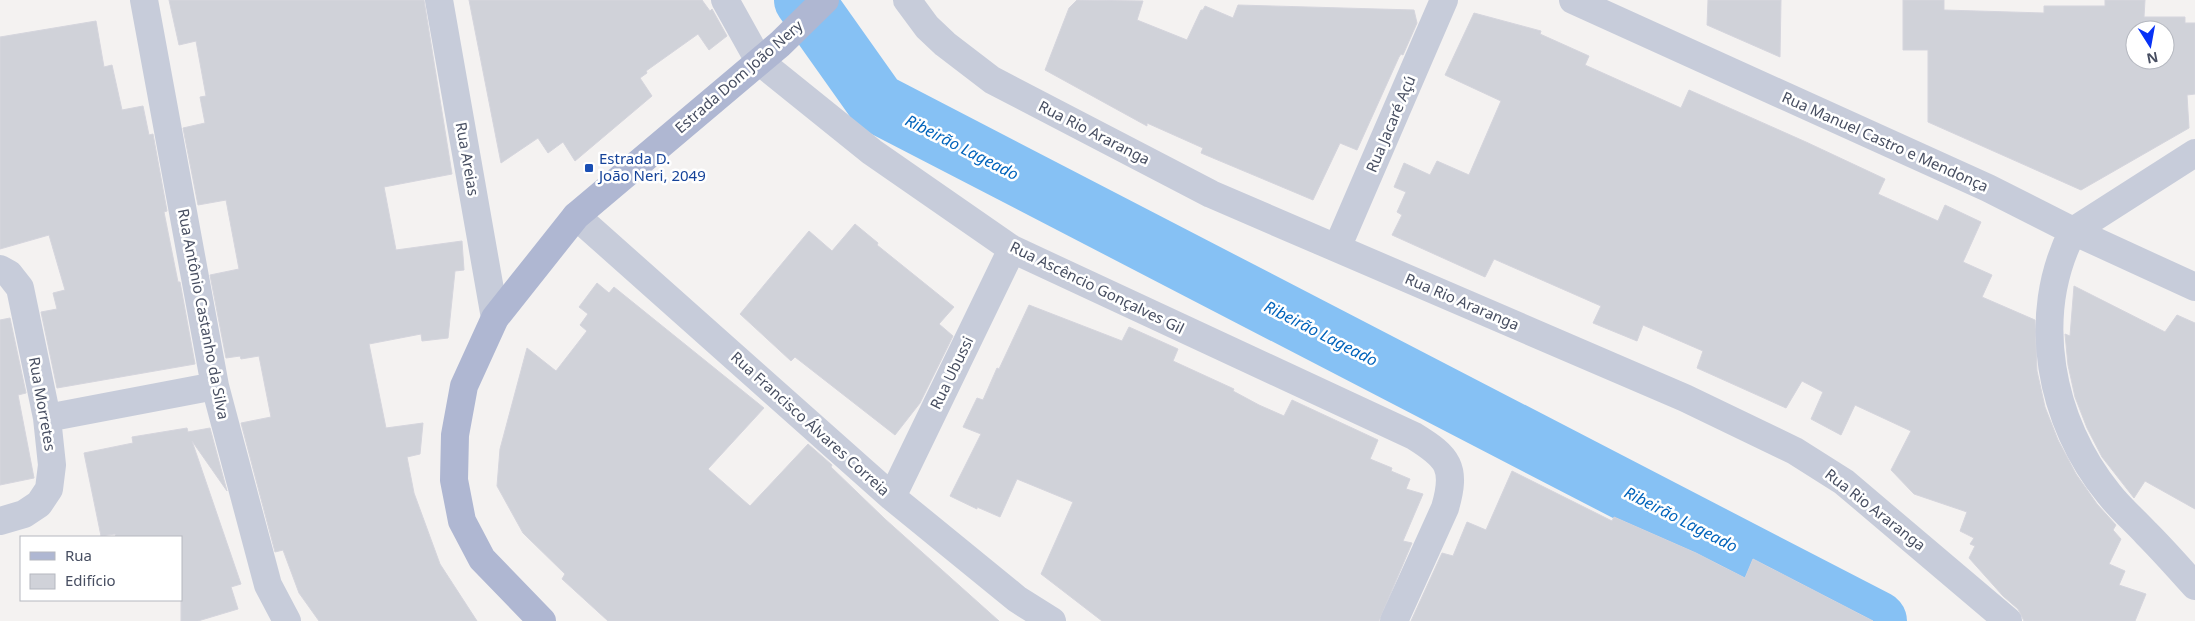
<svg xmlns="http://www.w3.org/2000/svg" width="2195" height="621" font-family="'Noto Sans',sans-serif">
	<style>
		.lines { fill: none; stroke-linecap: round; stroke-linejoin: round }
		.river { stroke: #86c1f4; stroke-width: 60 }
		.building { fill: #d0d2d9; stroke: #d5d5dd; fill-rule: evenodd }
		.minor { stroke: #c7ccda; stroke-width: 28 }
		.primary { stroke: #afb7d2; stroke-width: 28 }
		.transit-dot { fill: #1a4fb4; stroke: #fff; stroke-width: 2 }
		.labels { text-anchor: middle; stroke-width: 5; stroke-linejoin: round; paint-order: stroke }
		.street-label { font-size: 15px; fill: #474e61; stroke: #fff }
		.transit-label { font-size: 15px; fill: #164399; stroke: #fff; text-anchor: start }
		.water-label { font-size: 16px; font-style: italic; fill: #0063bb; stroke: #fff }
	</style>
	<rect width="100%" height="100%" fill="#f4f2f1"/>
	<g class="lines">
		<path class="river" d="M804,0L877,103L1877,621"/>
	</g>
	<path class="building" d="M169,0H424L452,174L384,187L396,250L462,241L464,270L455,271L448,338L422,341L421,334L369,344L386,428L423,423L420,454L407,457L414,493L440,564L477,621H319L299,593L283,550L275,552L241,423L271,417L259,356L241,359L240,356L226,358L210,275L239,269L226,200L198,205L183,128L205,123L200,97L206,96L196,41L179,45Z
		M469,0H702L710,11L712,9L727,36L709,50L698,34L646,71L647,73L640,78L652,96L575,161L563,142L548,153L538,138L501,163Z
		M1077,0L1143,1L1137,20L1187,40L1201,10H1203L1205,6L1233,18L1238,5L1414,10L1417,23L1403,55L1401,54L1399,57L1357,150L1340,143L1313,200L1201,153L1203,148L1147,123V126L1045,70L1069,8Z
		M1708,0H1781L1780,57L1707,25Z
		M1903,0H1944V10L2044,13V6H2105V0H2145L2144,17H2185V23H2195V94L2187,95L2189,128L2081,190L1928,122V50H1903ZM2135,30H2165V60H2135Z
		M1474,13L1541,31L1540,34L1589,56L1585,65L1681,108L1689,90L1806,142L1885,179L1878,194L1938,221L1945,205L1981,222L1963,262L1992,275L1982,297L2035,320L2037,371L2045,407L2058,440L2076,474L2097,504L2116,525L2113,530L2121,539L2109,564L2125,571L2119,585L2146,594L2135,621H2024L2018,609L2003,596L1969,558L1975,546L1970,544L1974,538L1960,531L1967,512L1914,494L1891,470L1911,431L1855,405L1841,435L1811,419L1823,392L1802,381L1786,408L1697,368L1703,351L1643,325L1637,341L1593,323L1601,306L1494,259L1485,277L1392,235L1402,215L1397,212L1406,192L1394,187L1404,163L1430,175L1437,161L1469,175L1501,101L1445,75Z
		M96,21L104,67L112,65L122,110L143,106L149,135L153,134L167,211L164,212L178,282H180L195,364L57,388L41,312L57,309L53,293L65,290L49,235L0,249V37Z
		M855,224L878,243L877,245L954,307L939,324L953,336L920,403L895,435L795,357L791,361L740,314L809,231L832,251Z
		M597,283L609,293L614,287L764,408L708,469L750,506L808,444L832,465L831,467L885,519L999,621H608L562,579L565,574L523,533L497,486L500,449L527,348L556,371L587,331L580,325L588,314L579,307Z
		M2074,286L2165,332L2177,315L2195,323V509L2145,481L2134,498L2102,457L2087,428L2075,397L2068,365L2065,334L2070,336Z
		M1029,305L1122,341L1129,327L1178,349L1173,361L1234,389L1233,391L1259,405L1284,416L1292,400L1378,440L1370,459L1392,468L1391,471L1410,479L1406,489L1423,494L1403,541L1412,543L1379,621H1102L1041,574L1073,502L1017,479L1000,517L977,507V509L950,496L981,434L963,427L977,398L983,400L997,368L999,369Z
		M10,318L26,393L18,395L34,478L0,485V320Z
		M187,428L188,432L210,428L227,491L192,441L241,584L231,587L238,609L198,621H181V537H116L115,534L101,536L84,453L133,443L132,437Z
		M1512,471L1612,521L1614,517L1696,553L1745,578L1753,559L1873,621H1411L1442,553L1453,556L1467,522L1486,530Z"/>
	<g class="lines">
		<path class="minor" d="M144,0L215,386L268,585L287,621
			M439,0L495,318
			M725,0L759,61L872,152L1012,249L1414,436C1448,457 1457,467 1445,508L1394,621
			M907,0L927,27L945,44L992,80L1211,194L1685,398L1795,451L1844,482L2008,621
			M1573,0L1988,188L2073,231L2195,287
			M2195,153L2073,231C2029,316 2050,422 2109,494C2120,508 2134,520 2146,533C2163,550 2179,568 2195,586
			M576,216L892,497L1017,599L1052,621
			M1337,248L1444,0
			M0,269L9,274L20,288L47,418L52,465L49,489L39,504L24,514L0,521
			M47,418L215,386
			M892,497L1012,249"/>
		<path class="primary" d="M542,621L482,559L462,521L454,480L455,435L464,386L495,318L576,216L780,44L825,0"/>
	</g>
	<rect class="transit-dot" x="584" y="163" width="10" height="10" rx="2.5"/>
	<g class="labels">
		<g class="street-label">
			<text transform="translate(739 77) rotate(-41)" y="5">Estrada Dom João Nery</text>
			<text transform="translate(1391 124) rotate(-67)" y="5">Rua Jacaré Açú</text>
			<text transform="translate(1094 133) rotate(27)" y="5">Rua Rio Araranga</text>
			<text transform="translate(1885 142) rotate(24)" y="5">Rua Manuel Castro e Mendonça</text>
			<text transform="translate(467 159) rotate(80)" y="5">Rua Areias</text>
			<text transform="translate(1097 288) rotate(26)" y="5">Rua Ascêncio Gonçalves Gil</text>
			<text transform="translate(1462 302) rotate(23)" y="5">Rua Rio Araranga</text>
			<text transform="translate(203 314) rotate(79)" y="5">Rua Antônio Castanho da Silva</text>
			<text transform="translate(952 373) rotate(-64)" y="5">Rua Ubussi</text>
			<text transform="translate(42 404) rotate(80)" y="5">Rua Morretes</text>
			<text transform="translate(810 424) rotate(42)" y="5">Rua Francisco Álvares Correia</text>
			<text transform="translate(1875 510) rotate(38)" y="5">Rua Rio Araranga</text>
		</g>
		<g class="transit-label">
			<text x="599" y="164">Estrada D.<tspan x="599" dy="17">João Neri, 2049</tspan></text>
		</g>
		<g class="water-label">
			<text transform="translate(962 147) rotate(27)" y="6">Ribeirão Lageado</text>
			<text transform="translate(1321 333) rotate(27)" y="6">Ribeirão Lageado</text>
			<text transform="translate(1681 519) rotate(27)" y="6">Ribeirão Lageado</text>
		</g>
	</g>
	<rect x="20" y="536" width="162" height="65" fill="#ffffff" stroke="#b5b8c0"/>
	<rect x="30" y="552" width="25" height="8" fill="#afb7d2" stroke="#b5b8c0"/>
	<text x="65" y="561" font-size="15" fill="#474e61">Rua</text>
	<rect x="30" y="574" width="25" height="15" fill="#d0d2d9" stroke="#b5b8c0"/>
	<text x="65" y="586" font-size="15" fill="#474e61">Edifício</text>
	<g transform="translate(2150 45) rotate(169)"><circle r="24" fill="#ffffff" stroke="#b5b8c0"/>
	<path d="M0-4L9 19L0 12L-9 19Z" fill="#0832f6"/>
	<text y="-8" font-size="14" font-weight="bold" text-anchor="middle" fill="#474e61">N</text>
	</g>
</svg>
